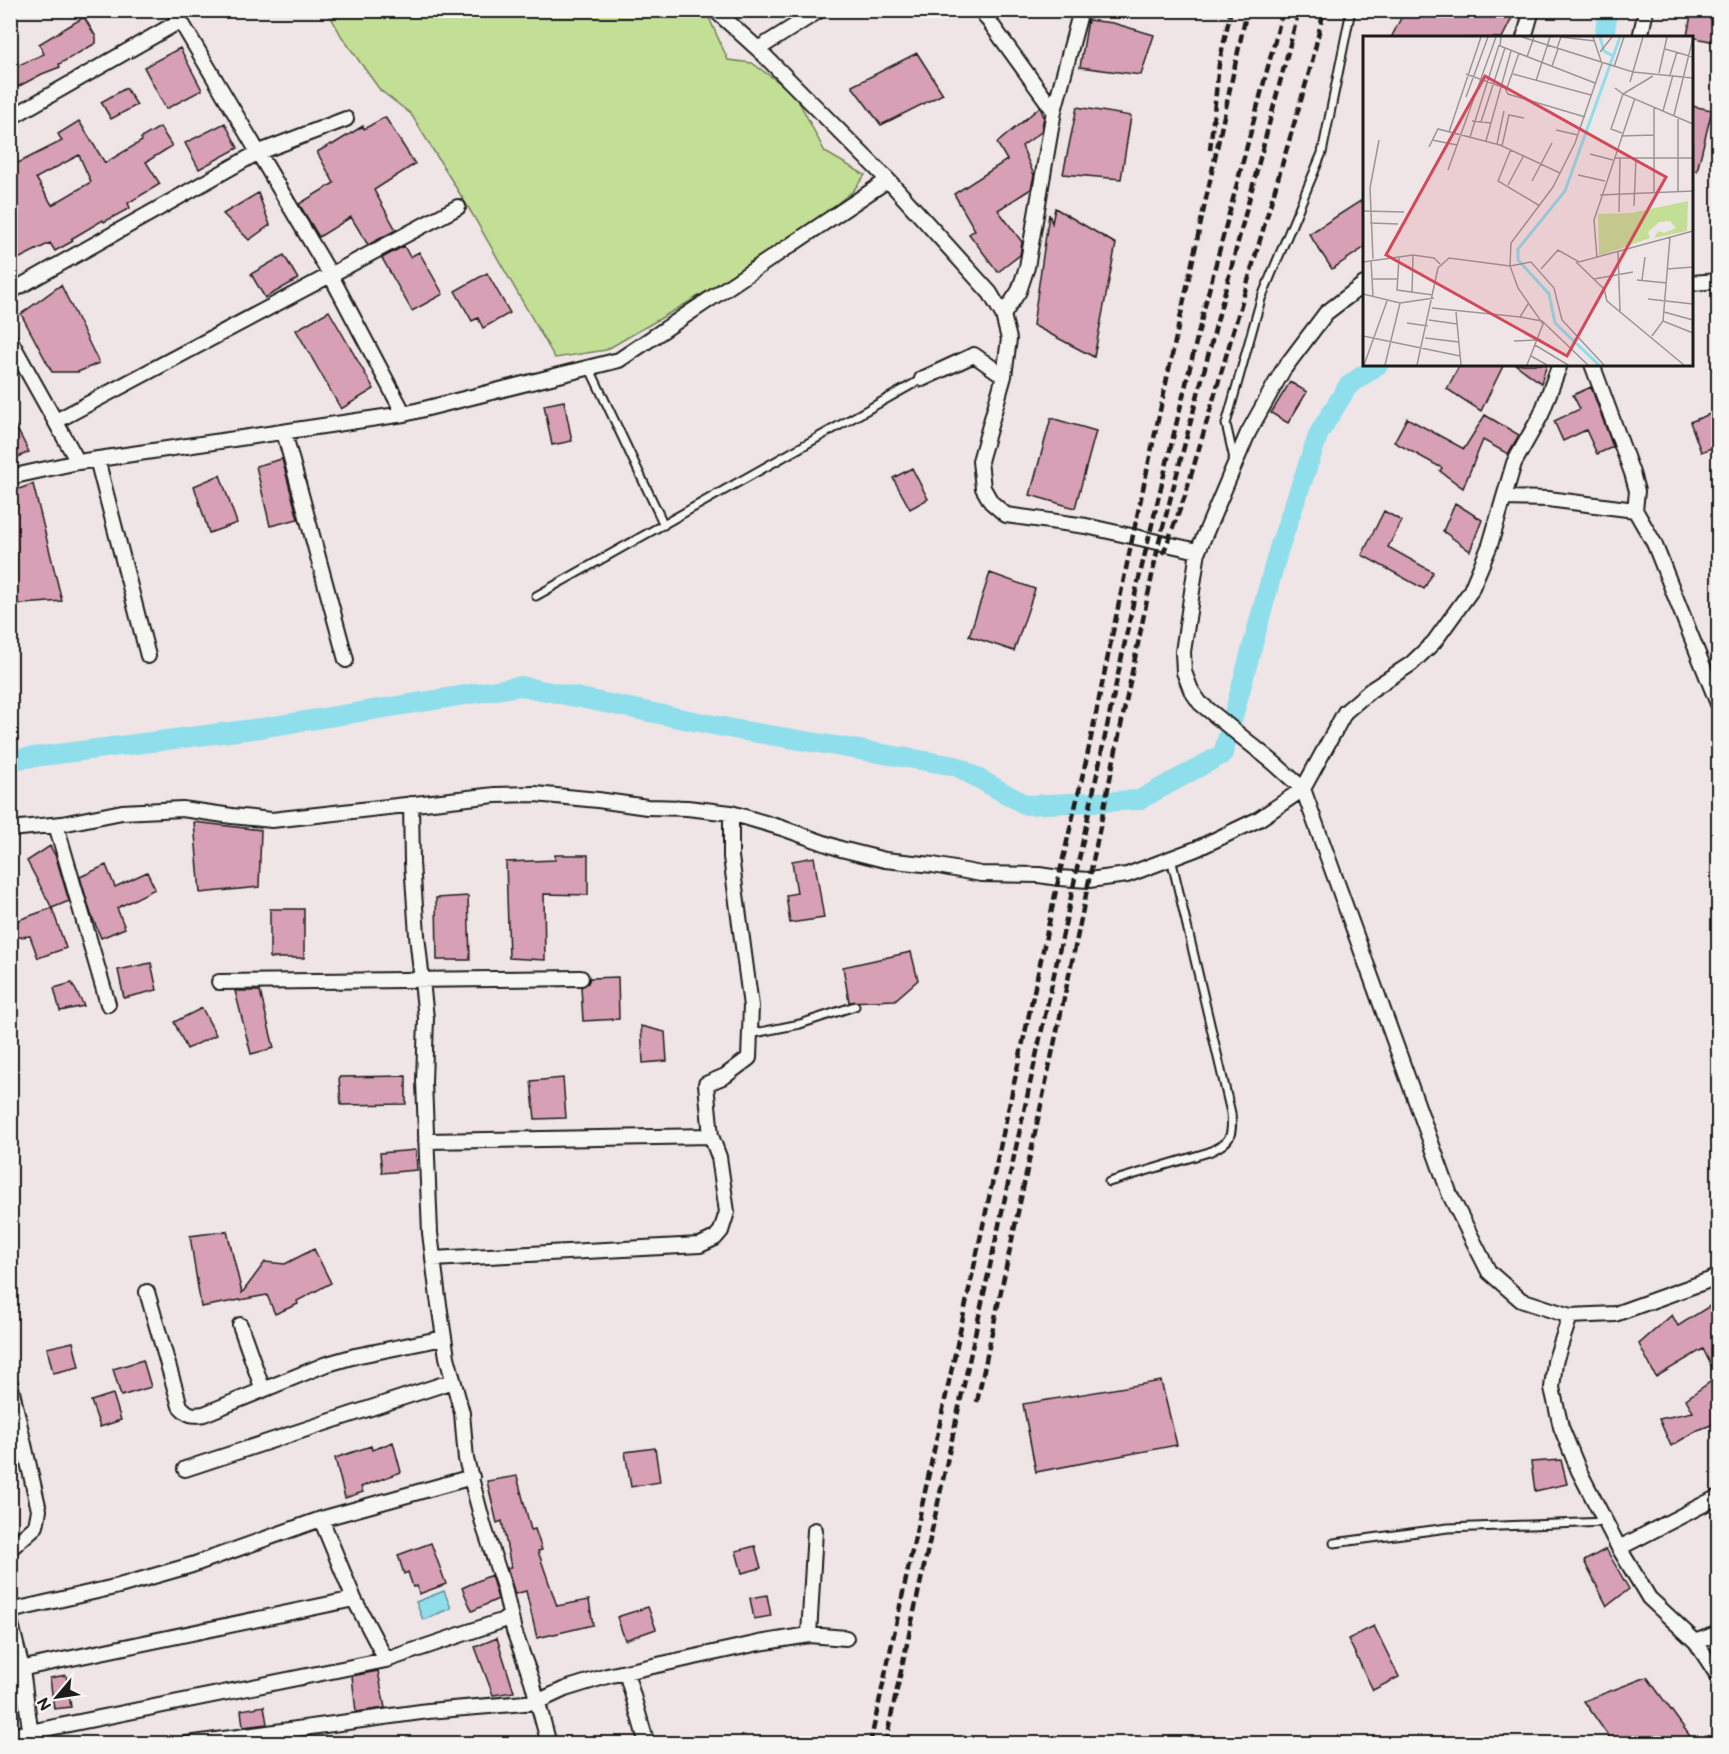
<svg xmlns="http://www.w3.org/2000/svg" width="1729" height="1754" font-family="'Balsamiq Sans',sans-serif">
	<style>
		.green { fill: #c3df96; stroke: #707e59; stroke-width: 1.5 }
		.water { fill: #8edeeb; stroke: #609098; stroke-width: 1.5 }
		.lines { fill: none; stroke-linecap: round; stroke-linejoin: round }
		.canal { stroke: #8edeeb; stroke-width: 20 }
		.building { fill: #d7a0b4; stroke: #1c1c1c; stroke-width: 1.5; fill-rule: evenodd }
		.lane-casing { stroke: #1c1c1c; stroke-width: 11 }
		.street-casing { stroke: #1c1c1c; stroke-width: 18 }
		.lane { stroke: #f6f6f2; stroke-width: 7 }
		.street { stroke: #f6f6f2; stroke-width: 14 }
		.rail { stroke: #1c1c1c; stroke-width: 4.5; stroke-dasharray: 9 4.5; stroke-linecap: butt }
		.inset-river { fill: none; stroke: #8edeeb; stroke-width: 3 }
		.inset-road { fill: none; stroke: #9b9595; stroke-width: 1.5 }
		.view { fill: #d1495b; fill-opacity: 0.15; stroke: #d1495b; stroke-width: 3 }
		.inset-edge { fill: none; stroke: #1c1c1c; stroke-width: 3 }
	</style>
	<rect width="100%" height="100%" fill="#f0e5e6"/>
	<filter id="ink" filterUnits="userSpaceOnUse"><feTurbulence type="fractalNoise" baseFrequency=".0167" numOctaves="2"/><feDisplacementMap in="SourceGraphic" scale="12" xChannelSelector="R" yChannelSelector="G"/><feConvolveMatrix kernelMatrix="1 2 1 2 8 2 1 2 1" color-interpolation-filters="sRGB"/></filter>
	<g filter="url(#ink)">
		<path class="green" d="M317,11H706L728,60L752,63L795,94L825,152L865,175L853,191L783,246L687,303L606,350L555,358L471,212L411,114L380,90L342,37L328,12Z"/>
		<path class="water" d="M444,1591L451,1608L423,1620L416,1602Z"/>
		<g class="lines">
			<path class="canal" d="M1604,38L1608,10
				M10,760L261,728L521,686L733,729L956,766L1026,805L1139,800L1223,754L1279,548L1319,433L1348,386L1379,364"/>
		</g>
		<path class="building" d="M1405,10H1516L1502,38H1391Z
			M1692,10H1719V43L1687,36Z
			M84,17L96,37V43L59,64L60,67L42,74L10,91V69L44,54L39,44Z
			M1088,20L1113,23L1154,35L1141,75L1080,67Z
			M180,48L202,90L166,109L144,67Z
			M917,53L943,94L881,125L852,86Z
			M126,88L137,105L111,119L101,102Z
			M1692,106L1712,110L1697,171L1692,170Z
			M1040,107L1044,117L1041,132L1022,146L1034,175L1031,189L998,210L1022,242L1020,255L998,272L969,234L975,230L954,194L1007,160L997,143Z
			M1077,107L1131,116L1121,179L1063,174Z
			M385,117L415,164L374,190L396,230L368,245L351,217L319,237L299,204L334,183L317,152L331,144L332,145L363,126L364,129Z
			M79,121L105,163L142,141L141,138L160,127L172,146L146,162L160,184L128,203L130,208L104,222L103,220L71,239L73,241L55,251L50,243L10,263V167L62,141L58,134ZM79,155L91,182L52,205L36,178Z
			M225,123L238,148L199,169L185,143Z
			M258,193L270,225L249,240L223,214Z
			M1365,198V247L1332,269L1309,234Z
			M1055,208L1116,244L1094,357L1033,325L1049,214L1052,223Z
			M404,246L410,257L419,252L443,294L412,311L382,258Z
			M284,255L298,279L265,298L251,274Z
			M487,273L510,313L483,328L478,318L472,321L455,291Z
			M61,285L99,363L78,372H52L21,314Z
			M329,311L374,389L341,409L296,330Z
			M1460,364H1504L1481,411L1447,389Z
			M1515,364H1547L1541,383Z
			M1290,382L1307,392L1288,423L1271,413Z
			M1591,387L1613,447L1597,454L1586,430L1563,441L1554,421L1580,409L1573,395Z
			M564,401L572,441L552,445L544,405Z
			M1715,412L1719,421V445L1701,452L1690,422Z
			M10,415L29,452L10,461Z
			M1485,415L1519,435L1508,454L1483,440L1463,488L1440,471L1442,468L1394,442L1407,418L1464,449Z
			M1051,418L1096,431L1075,508L1030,495Z
			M282,459L298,519L270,526L256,466Z
			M912,468L928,499L910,509L893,478Z
			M220,475L237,523L209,533L194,486Z
			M33,484L62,601L10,605V492Z
			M1455,503L1482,520L1470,551L1443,531Z
			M1384,511L1402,521L1388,547L1433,572L1424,589L1362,555Z
			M990,573L1035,589L1014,651L969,636Z
			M194,822L261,830L259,887L200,893Z
			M50,846L56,857L69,901L52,908L27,861Z
			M555,855H588V895L544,894L545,960L509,958L506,862L555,860Z
			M814,857L824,918L790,923L786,895L797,893L792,861Z
			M106,865L115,887L147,872L155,889L117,908L125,928L101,938L91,914L80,877Z
			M468,896L470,960H437L436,898Z
			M52,908L66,948L38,958L30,936L10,938V923Z
			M270,909H304V958H270Z
			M911,952L918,980L895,1000L849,1002L843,967Z
			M151,963L157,990L124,998L118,970Z
			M618,977L619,1019L583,1021L581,987L588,983L590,978Z
			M72,983L84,1006L60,1011L54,988Z
			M235,991H260L274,1048L251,1054Z
			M202,1008L216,1035L187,1049L174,1022Z
			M641,1026L665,1032L667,1061L643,1063Z
			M406,1076V1104L341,1105L339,1077Z
			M563,1078L566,1118L535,1119L531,1081Z
			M416,1150L417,1170L382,1173L380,1153Z
			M227,1231L242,1293L265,1262L285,1264L314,1249L331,1283L297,1301L298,1304L275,1314L267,1295L201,1307L190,1236Z
			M1719,1300V1422L1698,1430L1671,1446L1659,1419L1693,1412L1686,1399L1717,1377L1703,1349L1656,1377L1639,1344L1672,1315L1678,1326Z
			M73,1342L79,1367L53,1373L47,1348Z
			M143,1360L151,1387L121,1396L113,1369Z
			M1161,1381L1177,1445L1036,1472L1023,1404Z
			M113,1394L121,1420L100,1427L91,1401Z
			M393,1442L401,1472L361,1487L363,1492L345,1498L335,1458L371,1446L372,1450Z
			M655,1448L660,1482L631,1487L625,1452Z
			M1561,1460L1567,1484L1535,1491L1531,1462Z
			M517,1476L531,1530L535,1529L542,1550L538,1551L557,1606L589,1600L593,1625L537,1638L526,1591L515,1594L507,1568L511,1567L502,1521L497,1523L487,1481Z
			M431,1543L446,1584L419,1594L417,1586L413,1587L408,1572L404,1574L398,1555Z
			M755,1546L761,1568L742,1573L736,1551Z
			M1606,1549L1629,1589L1607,1606L1584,1561Z
			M491,1575L498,1599L472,1611L462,1588Z
			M767,1595L771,1616L754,1619L750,1598Z
			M648,1607L656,1629L625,1640L617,1617Z
			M1374,1626L1399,1677L1373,1690L1348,1639Z
			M497,1638L514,1692L493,1695L475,1647Z
			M378,1671L385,1708L356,1712L352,1676Z
			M66,1675L71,1707L54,1709L50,1678Z
			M1647,1677L1695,1743H1613L1584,1701Z
			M264,1706L267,1724L243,1727L241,1710Z"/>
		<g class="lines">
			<g class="lane-casing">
				<path id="lane" d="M589,367L664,525
					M1234,459L1226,424L1261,299L1322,153L1351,10
					M536,596L922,379
					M750,1034L800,1024L855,1006
					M1109,1182L1209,1152C1231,1142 1233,1137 1231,1113L1171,858
					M1334,1543L1448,1528L1606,1522"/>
			</g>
			<g class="street-casing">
				<path id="street" d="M174,10L330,274L404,414
					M715,10L758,49L888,180L990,293L1003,315L1009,339L1004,376L980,461L983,488L991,502L1006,515L1086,526L1198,551
					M981,10L1054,111
					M1524,38L1532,10
					M1640,38L1646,10
					M758,49L820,10
					M10,118L180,21
					M1692,283L1718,281
					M1364,284L1326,313L1283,370L1248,433L1198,551L1183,652L1184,672L1191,690L1200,703L1274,763L1303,789L1450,1195L1489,1272L1521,1300L1570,1316L1615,1314L1718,1277
					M10,292L257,153L346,119
					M1003,315L1019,291L1027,267L1054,111L1081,10
					M10,340L78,462
					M1592,364L1632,473L1637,491L1635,510
					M922,379L974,355L1004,376
					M56,421L458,207
					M284,432L346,660
					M97,459L148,656
					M10,477L78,462L404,414L619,360L888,180
					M1505,498L1548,499L1635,510L1654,543L1718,704
					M411,804L412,863L417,935L426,1018L424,1082L430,1233L438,1298L447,1357L462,1413L466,1459L484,1527L504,1587L514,1631L532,1681L549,1744
					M56,825L108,1004
					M10,829L62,824L122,812L182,809L232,816L272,820L495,795L535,794L598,800L647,807L687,808L731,813L782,828L841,849L885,860L933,865L981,874L1039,875L1059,878L1089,880L1127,875L1196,849L1259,819L1303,789L1345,712L1371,690L1411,664L1434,642L1470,592L1490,545L1514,463L1541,415L1560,364
					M219,982L581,978
					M426,1141L711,1136
					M433,1259L700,1245L715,1238L721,1231L727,1212L719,1157L711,1136L706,1084L725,1076L749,1058L751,1006L731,857V813
					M147,1292L180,1406C188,1415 192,1416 204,1414L324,1365L355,1356L444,1338
					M1570,1316L1555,1362L1552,1388L1561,1427L1579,1471L1619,1548L1649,1598L1696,1642L1718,1676
					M240,1325L263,1390
					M10,1383L39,1510L36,1526L10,1549
					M185,1469L453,1381
					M321,1519L354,1599L386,1660
					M1619,1548L1718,1497
					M10,1611L119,1586L192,1565L321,1519L472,1477
					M10,1620L22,1669L32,1744
					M809,1635L815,1530
					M1696,1642L1718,1633
					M10,1671L354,1599
					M626,1672L647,1744
					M10,1736L386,1660L510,1618
					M187,1744L428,1711L537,1702L565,1689L607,1676L759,1643L809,1635L846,1638"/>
			</g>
			<use href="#lane" class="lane"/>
			<use href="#street" class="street"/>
			<path class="rail" d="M1210,150L1219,64L1231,10
				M1163,554L1185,496L1311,66L1324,10
				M977,1402L1077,938L1159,542L1299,10
				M870,1744L1062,863L1087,757L1133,535L1247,10
				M885,1744L1071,897L1134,599L1206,301L1283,10"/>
		</g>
	</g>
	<g transform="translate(1363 36)">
		<rect width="330" height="330" fill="#f0e5e6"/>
		<path d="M325,165L324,195L291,202L295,195L301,197L313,192L307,185L296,186L285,196L287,202L236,220L235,178L268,177Z" fill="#c3df96"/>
		<path class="inset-river" d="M237,1L241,15L250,20M236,329L192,287L186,258L155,224V213L202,155L257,1"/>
		<path class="inset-road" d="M138,1L137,10L232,47M159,1L270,36L330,42M194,12L198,1L232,5M302,13L330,21M237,16L249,1M164,21L171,1M189,30L195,13M251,31L261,1M296,37L304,1M103,38L142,52L145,58L222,81M150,38L228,59M307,39L314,16M290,40L260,58L330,88M173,45L187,1M267,46L280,1M252,52L260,58L248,93L259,97M143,55L156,17M103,61L125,1M291,71V158M300,75L310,39M311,79L330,2M315,81V157M109,85L128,87M118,86L142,12M193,94L215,99M86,96L118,1M258,100L291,99M107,101L136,9M69,104L94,109M123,105L148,15M134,108L141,75M139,110L146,79L161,82M66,111L75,93L137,109L197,137M148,113L135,145L177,170M227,118L250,124M251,122H330M85,134L133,1M215,139L242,145M169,145L189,107M145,149L161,119M237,159L330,155M271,170L273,122M0,175L41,176M256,176L257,122M7,187L35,188M255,216L257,275M36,222L34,254L70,259M234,222L231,184L272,62M10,223L7,152L16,104M8,224L10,260M0,226L50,219L71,222L77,228M213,226L241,253L244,265L321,329M178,233L195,214L216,226L330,195M304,233L330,231M10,243H34M231,243L270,236M274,244L304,247M279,244L282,221M49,257L50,220M0,258L37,267L71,262M285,263L330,268M69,272L157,281L165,268M93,276L98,329M301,276L330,284M157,281L179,285L225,329M66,284L94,288M300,285L330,297M44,287L65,290M0,300L97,320M289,300L300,285L307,201M62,302L96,306M176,303L191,313M151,305L175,304M172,309L205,329M168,320L184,329M1,329L24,265M22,329L37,267M54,329L75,232L86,222L147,230L168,226L191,252L199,284L241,329M164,329L180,288L155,252L147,230L148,207L190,151L212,107L239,28L230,1"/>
		<path class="view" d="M122,40L303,141L204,320L23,219Z"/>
		<rect width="330" height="330" class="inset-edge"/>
	</g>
	<rect width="1729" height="1754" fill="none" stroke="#f6f6f2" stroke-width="36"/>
	<rect x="18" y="18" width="1693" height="1718" fill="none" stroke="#1c1c1c" stroke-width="2" filter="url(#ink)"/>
	<g transform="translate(57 1697) rotate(241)" stroke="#f6f6f2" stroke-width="4.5" paint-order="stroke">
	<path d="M0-4.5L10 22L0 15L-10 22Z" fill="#1c1c1c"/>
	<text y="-9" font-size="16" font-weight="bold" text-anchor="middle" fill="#1c1c1c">N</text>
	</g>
</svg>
